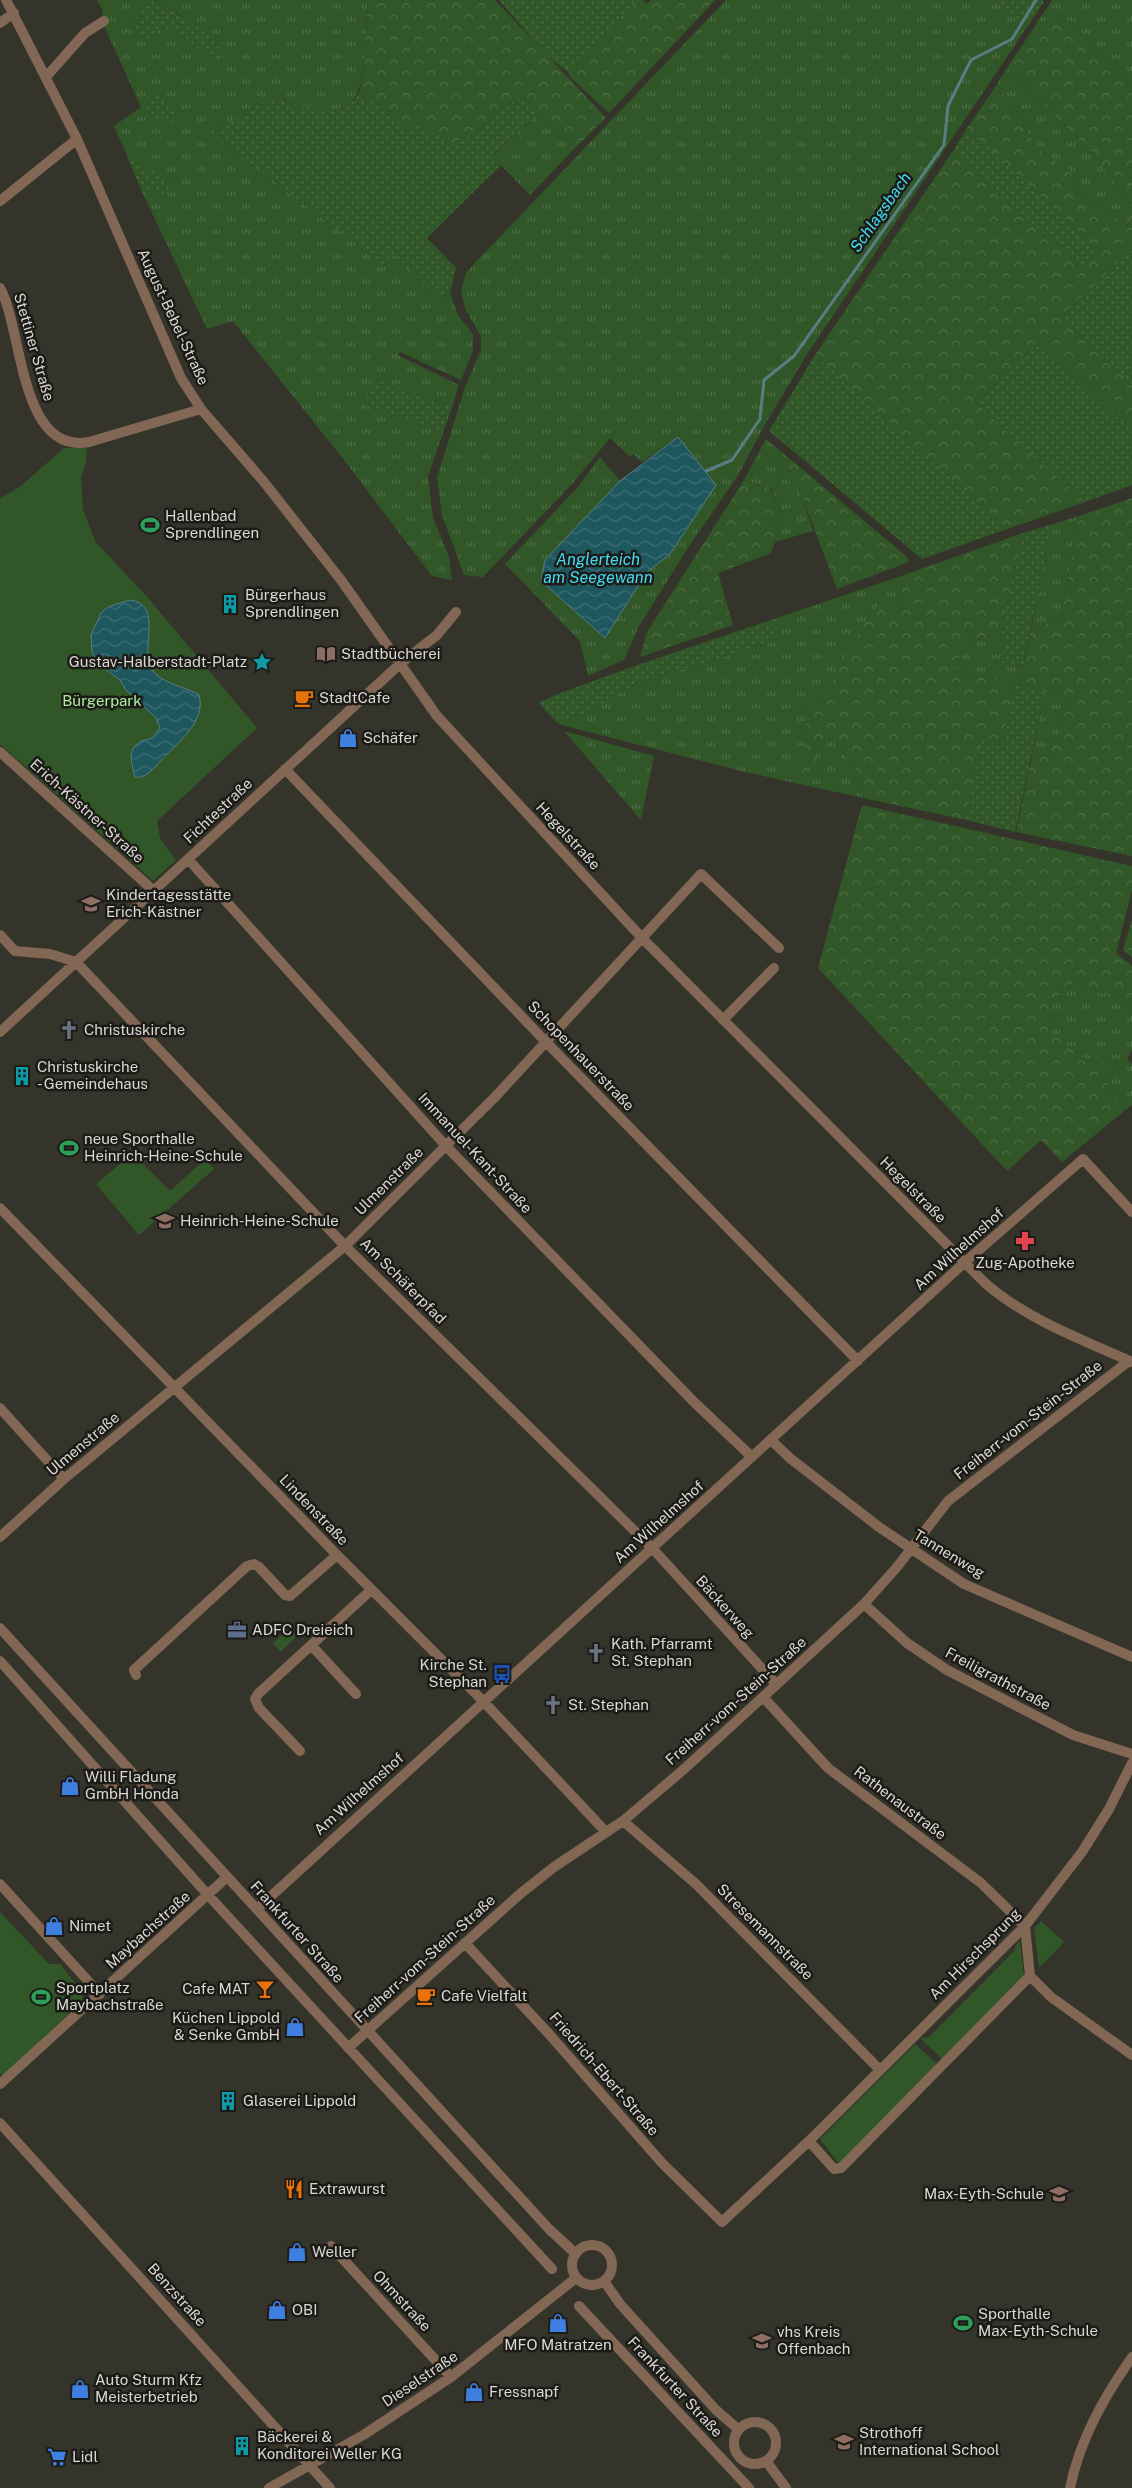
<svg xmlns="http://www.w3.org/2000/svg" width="1132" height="2488" font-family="'Public Sans',sans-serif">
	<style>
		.grass { fill: url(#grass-tufts) }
		.forest { fill: url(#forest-crowns) }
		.park { fill: #315728 }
		.garden { fill: url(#garden-dots) }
		.water { fill: url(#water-waves); stroke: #577e82 }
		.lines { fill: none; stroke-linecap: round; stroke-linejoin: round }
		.stream { stroke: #577e82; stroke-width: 3 }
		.minor { stroke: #816754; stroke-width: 10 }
		.tertiary { stroke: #816754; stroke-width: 10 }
		.labels { text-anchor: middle; stroke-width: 5; stroke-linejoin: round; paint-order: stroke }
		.street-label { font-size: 15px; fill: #d9d8d2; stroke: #1c1b17 }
		.poi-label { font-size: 15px; fill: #d9d8d2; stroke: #1c1b17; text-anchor: start }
		.park-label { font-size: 15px; fill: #acee9d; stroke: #1c1b17 }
		.water-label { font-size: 16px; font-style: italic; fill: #42ddf3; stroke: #1c1b17 }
	</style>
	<defs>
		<pattern id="grass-tufts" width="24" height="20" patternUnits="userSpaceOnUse" patternTransform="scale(1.25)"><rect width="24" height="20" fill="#315728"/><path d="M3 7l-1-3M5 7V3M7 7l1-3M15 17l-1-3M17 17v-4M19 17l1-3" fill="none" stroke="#4e6e46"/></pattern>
		<pattern id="forest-crowns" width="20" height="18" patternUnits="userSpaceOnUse" patternTransform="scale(1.25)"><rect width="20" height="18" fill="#315728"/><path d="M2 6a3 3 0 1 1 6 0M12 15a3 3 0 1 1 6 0" fill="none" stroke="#4e6e46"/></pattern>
		<pattern id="garden-dots" width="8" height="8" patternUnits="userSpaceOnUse" patternTransform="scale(1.25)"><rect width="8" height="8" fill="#315728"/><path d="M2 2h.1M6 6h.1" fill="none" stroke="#4e6e46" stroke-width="1.8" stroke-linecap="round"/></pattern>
		<pattern id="water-waves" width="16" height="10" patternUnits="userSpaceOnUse" patternTransform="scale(1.25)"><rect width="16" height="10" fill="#1f575f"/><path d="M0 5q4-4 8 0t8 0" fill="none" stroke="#3f6e75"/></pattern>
	</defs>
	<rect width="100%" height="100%" fill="#35342b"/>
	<path class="grass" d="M97,0H149L130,31L162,26L217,60L183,17L155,0H368C362,42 378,135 305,105L299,110L283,99L256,104L243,115L210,132L384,265L393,254L442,301L450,293L458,315L473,334V351L461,380L400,352L398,355L459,385L452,407L374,379L364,405L443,433L428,476L433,518L449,557L452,580L432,576L344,460L233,321L207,329L143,194L149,187L172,185L126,153L114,126L141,107L104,26L102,9Z
		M726,0H993L1027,27L807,354L763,428L737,477L689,546L638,628L624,660L588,676L580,641L505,564L578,487L600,457L620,481L545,560L541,581L605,638L647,572L670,554L678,437L642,462L633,454L630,457L610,438L573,483L483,577L464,575L442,515L437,478L465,387L481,350V337L465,308L461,291L466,273L475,263Z
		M1052,0H1132V87L1061,14L1031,32Z
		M1007,68L1094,154L1132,207V218L1127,225L1077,192L1071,171L1037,149L1009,98L994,89Z
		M540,112L575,148L530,195L492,156Z
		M766,439L783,453L773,463L801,494L813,531L775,542L774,526L781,511L771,488L744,480Z
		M1079,516L1060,623L1032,625L1050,525Z
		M901,576L902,609L871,613L823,703L806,708L805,751L823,777L813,748L834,740L855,769L863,798L745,772L558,724L595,708L635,684L775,641L771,620Z
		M1001,632L1004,644L1001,663L1023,666L1019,686L953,669L969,641Z
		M1045,691L1068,696L1058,738L1053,737L1048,756L1032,755Z
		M564,731L654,756L641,820Z
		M1077,980L1132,1009V1050L1127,1059L1132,1064V1105L1129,1107L1105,1089L1117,1065L1087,1060L1049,1031L1052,1000Z"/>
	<path class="forest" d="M368,0H495L606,118L575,148L522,94L475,134L449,145L419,121L407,130L376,104L359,93L364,70Z
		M637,0H642L646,4L651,0H715L609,113L570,77L568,72Z
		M1060,13L1132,87V207L1092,152L1007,68L1031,32Z
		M994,89L1009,98L1037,149L1071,171L1077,192L1127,225L1132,218V249L1061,317L1132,385V430L1037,343L976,403L1085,502L1007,529L815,355L953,151L1080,267L1097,249L967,128Z
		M783,453L906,556L909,562L837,589L801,494L773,463Z
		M744,480L770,488L781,511L774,526L775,542L771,553L718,573L733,625L640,657L647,632Z
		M1132,498V856L1016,832L1032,755L1048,756L1053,736L1058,738L1068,696L1019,686L1032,625L1060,623L1079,516Z
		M1023,533L1001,632L969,641L953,669L1015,685L1002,745L982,742L966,820L863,798L855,769L834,740L813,748L823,777H797L792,765L805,751L806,708L823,703C840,669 855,631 880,603L902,608L901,576Z
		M862,805L1132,866V890L1116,953L1132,966V1009L1077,980L1052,1000L1049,1031L1087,1060L1117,1065L1105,1089L1129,1107L1062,1162L1041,1140L1007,1171L818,968Z
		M1132,919V957L1123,950Z"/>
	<path class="park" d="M64,448H87L86,462L81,478L83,509L95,541L149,599L257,728L157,821L160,838L176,860L153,881L0,744V499L22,485Z
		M133,1153L170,1191L205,1159L214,1169L139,1235L96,1184Z
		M290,1628L297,1636L280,1652L273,1643Z
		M0,1912L49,1964H60L83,1993L82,2001L4,2075L0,2074Z
		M1041,1921L1064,1942L1039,1968L1034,1928Z
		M1020,1941L1024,1977L942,2059L921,2039L923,2037L928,2038L1014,1951L1016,1945Z
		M915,2044L937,2064L839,2164L820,2139Z"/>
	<path class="garden" d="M149,0H155L226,45L217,60L162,26L151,43L130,31Z
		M499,0H637L568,72L547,56Z
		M993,0H1042L1044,2L1027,27Z
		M151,92L180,112L170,127L141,108Z
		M359,93L376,104L407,129L419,121L449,145L475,134L522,94L540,112L492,155L501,165L427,238L456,268L450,293L442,301L394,255L384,265L210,132L243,115L256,104L282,99L299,110L305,105C328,114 344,115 359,93Z
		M967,128L1097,249L1081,268L953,151Z
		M126,153L172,185L161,196L149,187L143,194Z
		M1132,249V385L1061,317Z
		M1037,343L1132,430V485L1085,502L976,403Z
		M815,355L1007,529L922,559L769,431Z
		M374,379L452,407L443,433L364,405Z
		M1050,525V533L1023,666L1001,663L1004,644L1001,632L1023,533Z
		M771,620L775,641L635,684L595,708L558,724L539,703L555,695L629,668Z
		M1015,685L1045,691L1015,832L966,820L982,741L1002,745Z"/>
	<path class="water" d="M678,437L716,485L670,554L647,572L605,638L541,581L545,560L620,481Z
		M130,600C164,604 140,649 151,668C160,684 185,686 199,695C206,720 181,740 165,756C157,764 148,779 135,777C129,755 127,743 153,738L160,728L156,718L126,690L120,680L98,664L92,652L91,635L101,613L108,607Z"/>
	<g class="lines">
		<path class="stream" d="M706,471L732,460L760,419L764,380L794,356L944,145L948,106L971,60L1012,39L1036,0"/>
		<path class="minor" d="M6,0L77,139L181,378L201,409L264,482L341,580L437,716L642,938L985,1283C1026,1319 1083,1340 1132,1362
			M0,23L14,13
			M46,77L85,33L104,21
			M0,201L77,139
			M0,288C23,329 19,455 89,442L201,409
			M0,752L154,891
			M285,769L547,1043L858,1361
			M188,859L446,1146L694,1402L752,1457
			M0,935L15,951L50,954L76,962L345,1246L653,1549L776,1684
			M723,1020L774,968
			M0,1032L401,663L437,635L456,612
			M0,1208L337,1555L483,1701L606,1832
			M0,1408L64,1479
			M771,1440L791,1459L879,1527L964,1584L1132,1657
			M0,1537L64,1479L345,1246L495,1097L701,874L779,948
			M864,1604L907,1643L947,1670L1073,1735L1132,1754
			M311,1645L356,1694
			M0,1661L208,1895L552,2269
			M136,1675L134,1670L247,1566L254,1564L259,1567L285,1595L290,1596L337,1555
			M763,1697L828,1768L981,1883L1025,1926
			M300,1751L259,1708L255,1699L258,1694L371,1590
			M623,1821L696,1884L880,2070
			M0,1884L100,1994
			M257,1909L964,1263L1083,1159L1132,1212
			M1025,1926L1030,1976L1051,1997L1132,2055
			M465,1943L549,2034L662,2163L722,2222L809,2141L1025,1926L1082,1852L1109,1809L1132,1763
			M348,2048L520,1894L554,1867L623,1821L683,1770L763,1697L864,1604L897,1567L948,1501L1129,1361
			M0,2084L227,1877
			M0,2123L330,2488
			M809,2141L834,2169L841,2168L1030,1976
			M331,2246L451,2377
			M579,2306L749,2488
			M269,2488L365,2434L451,2377L576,2278
			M1070,2488C1080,2439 1104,2397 1132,2357"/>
		<path class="tertiary" d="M0,1628L549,2229L576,2254
			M572 2265a20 20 0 1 1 40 0a20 20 0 1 1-40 0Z
			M604,2281L620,2304L716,2410L738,2429
			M734 2443a21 21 0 1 1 42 0a21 21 0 1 1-42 0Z
			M766,2461L786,2488"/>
	</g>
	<defs>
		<g id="stadium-bare" transform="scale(1.5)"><path d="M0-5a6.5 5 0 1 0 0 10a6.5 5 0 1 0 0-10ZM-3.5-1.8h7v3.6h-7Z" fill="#2e9e5b" stroke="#1c1b17" stroke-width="2.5" paint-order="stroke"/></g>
		<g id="building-bare" transform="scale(1.5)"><path d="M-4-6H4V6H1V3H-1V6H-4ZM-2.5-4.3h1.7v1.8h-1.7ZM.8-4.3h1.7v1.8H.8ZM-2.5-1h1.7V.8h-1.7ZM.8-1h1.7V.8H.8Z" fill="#0f9aa8" stroke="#1c1b17" stroke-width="2.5" paint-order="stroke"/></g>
		<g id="library-bare" transform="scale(1.5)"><path d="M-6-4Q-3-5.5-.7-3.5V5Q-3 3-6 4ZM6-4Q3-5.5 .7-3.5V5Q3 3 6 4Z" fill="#8d6e63" stroke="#1c1b17" stroke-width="2.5" paint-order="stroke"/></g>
		<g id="sight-bare" transform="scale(1.5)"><path d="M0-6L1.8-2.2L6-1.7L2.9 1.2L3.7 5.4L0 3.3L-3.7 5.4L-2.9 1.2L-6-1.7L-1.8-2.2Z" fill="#0f9aa8" stroke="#1c1b17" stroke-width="2.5" paint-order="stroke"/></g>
		<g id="cafe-bare" transform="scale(1.5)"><path d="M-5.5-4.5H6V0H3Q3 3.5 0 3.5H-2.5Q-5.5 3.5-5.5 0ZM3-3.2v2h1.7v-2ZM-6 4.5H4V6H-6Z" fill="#e8710a" stroke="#1c1b17" stroke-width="2.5" paint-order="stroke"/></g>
		<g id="shop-bare" transform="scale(1.5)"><path d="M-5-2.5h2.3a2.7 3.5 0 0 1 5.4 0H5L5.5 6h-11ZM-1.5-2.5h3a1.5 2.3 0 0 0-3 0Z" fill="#3f7fe0" stroke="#1c1b17" stroke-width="2.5" paint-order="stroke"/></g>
		<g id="school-bare" transform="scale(1.5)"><path d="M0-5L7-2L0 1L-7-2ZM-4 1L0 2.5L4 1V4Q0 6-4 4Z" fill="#8d6e63" stroke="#1c1b17" stroke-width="2.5" paint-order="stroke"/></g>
		<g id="church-bare" transform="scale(1.5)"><path d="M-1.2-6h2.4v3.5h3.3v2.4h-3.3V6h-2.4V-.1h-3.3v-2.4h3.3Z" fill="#6b7280" stroke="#1c1b17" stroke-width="2.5" paint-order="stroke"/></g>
		<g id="pharmacy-bare" transform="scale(1.5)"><path d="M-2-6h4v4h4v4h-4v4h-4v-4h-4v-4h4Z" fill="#e0444e" stroke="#1c1b17" stroke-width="2.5" paint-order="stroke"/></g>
		<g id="office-bare" transform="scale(1.5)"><path d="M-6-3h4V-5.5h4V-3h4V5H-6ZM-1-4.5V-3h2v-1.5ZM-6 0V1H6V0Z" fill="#5c6f8a" stroke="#1c1b17" stroke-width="2.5" paint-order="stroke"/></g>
		<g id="bus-bare" transform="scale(1.5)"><path d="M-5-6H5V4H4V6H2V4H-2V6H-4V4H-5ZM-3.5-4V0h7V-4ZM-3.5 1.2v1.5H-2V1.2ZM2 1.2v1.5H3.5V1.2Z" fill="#1a4fb4" stroke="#1c1b17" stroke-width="2.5" paint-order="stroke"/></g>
		<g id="bar-bare" transform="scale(1.5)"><path d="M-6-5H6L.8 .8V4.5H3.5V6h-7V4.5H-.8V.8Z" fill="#e8710a" stroke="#1c1b17" stroke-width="2.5" paint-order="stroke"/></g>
		<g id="restaurant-bare" transform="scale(1.5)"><path d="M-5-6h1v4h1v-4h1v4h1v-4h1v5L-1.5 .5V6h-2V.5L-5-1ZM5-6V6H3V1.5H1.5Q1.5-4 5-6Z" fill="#e8710a" stroke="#1c1b17" stroke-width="2.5" paint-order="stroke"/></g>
		<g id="supermarket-bare" transform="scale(1.5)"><path d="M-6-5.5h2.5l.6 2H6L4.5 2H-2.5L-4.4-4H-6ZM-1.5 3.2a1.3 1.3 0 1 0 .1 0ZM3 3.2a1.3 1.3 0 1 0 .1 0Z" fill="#3f7fe0" stroke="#1c1b17" stroke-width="2.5" paint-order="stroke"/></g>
	</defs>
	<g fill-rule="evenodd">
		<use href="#stadium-bare" x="150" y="525"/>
		<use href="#building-bare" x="230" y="604"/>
		<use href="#library-bare" x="326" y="654"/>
		<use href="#sight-bare" x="262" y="662"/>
		<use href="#cafe-bare" x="304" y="698"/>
		<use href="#shop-bare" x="348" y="738"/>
		<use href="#school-bare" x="91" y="904"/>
		<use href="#church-bare" x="69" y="1030"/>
		<use href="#building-bare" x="22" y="1076"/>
		<use href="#stadium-bare" x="69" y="1148"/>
		<use href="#school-bare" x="165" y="1221"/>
		<use href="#pharmacy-bare" x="1025" y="1241"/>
		<use href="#office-bare" x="237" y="1630"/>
		<use href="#church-bare" x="596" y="1653"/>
		<use href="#bus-bare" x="502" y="1674"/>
		<use href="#church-bare" x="553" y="1705"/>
		<use href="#shop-bare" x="70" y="1786"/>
		<use href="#shop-bare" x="54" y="1926"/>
		<use href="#bar-bare" x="265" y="1989"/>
		<use href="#cafe-bare" x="426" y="1996"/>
		<use href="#stadium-bare" x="41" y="1997"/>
		<use href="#shop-bare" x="295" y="2027"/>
		<use href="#building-bare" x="228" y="2101"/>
		<use href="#restaurant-bare" x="294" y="2189"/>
		<use href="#school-bare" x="1059" y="2194"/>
		<use href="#shop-bare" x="297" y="2252"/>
		<use href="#shop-bare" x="277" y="2310"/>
		<use href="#shop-bare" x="558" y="2323"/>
		<use href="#stadium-bare" x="963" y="2323"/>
		<use href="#school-bare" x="762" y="2341"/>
		<use href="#shop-bare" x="80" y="2389"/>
		<use href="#shop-bare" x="474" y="2392"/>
		<use href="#school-bare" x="844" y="2442"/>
		<use href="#building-bare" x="242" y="2446"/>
		<use href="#supermarket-bare" x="57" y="2457"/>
	</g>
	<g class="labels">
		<g class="street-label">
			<text transform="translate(173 317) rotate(65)" y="5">August-Bebel-Straße</text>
			<text transform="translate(34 347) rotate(74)" y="5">Stettiner Straße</text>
			<text transform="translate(87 811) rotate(42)" y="5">Erich-Kästner-Straße</text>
			<text transform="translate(218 811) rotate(-43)" y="5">Fichtestraße</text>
			<text transform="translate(568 836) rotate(47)" y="5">Hegelstraße</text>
			<text transform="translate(581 1056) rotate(46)" y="5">Schopenhauerstraße</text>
			<text transform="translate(475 1153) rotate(47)" y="5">Immanuel-Kant-Straße</text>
			<text transform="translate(389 1181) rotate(-45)" y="5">Ulmenstraße</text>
			<text transform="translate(913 1190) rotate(45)" y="5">Hegelstraße</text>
			<text transform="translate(959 1249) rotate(-42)" y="5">Am Wilhelmshof</text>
			<text transform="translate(403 1281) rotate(45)" y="5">Am Schäferpfad</text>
			<text transform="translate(1028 1420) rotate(-38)" y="5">Freiherr-vom-Stein-Straße</text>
			<text transform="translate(83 1444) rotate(-40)" y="5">Ulmenstraße</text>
			<text transform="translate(314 1510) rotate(46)" y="5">Lindenstraße</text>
			<text transform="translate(659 1522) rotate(-42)" y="5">Am Wilhelmshof</text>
			<text transform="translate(949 1554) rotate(31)" y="5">Tannenweg</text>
			<text transform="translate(725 1607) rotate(48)" y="5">Bäckerweg</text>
			<text transform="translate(998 1679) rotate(28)" y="5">Freiligrathstraße</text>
			<text transform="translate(736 1701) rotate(-42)" y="5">Freiherr-vom-Stein-Straße</text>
			<text transform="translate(359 1794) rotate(-42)" y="5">Am Wilhelmshof</text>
			<text transform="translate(900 1803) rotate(37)" y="5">Rathenaustraße</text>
			<text transform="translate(148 1930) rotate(-42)" y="5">Maybachstraße</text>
			<text transform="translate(297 1932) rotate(48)" y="5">Frankfurter Straße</text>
			<text transform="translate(765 1932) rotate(45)" y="5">Stresemannstraße</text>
			<text transform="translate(975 1954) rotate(-45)" y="5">Am Hirschsprung</text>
			<text transform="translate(425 1959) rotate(-42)" y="5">Freiherr-vom-Stein-Straße</text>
			<text transform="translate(604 2074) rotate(49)" y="5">Friedrich-Ebert-Straße</text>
			<text transform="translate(177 2295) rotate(48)" y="5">Benzstraße</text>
			<text transform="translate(402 2301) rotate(47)" y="5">Ohmstraße</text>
			<text transform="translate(420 2379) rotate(-34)" y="5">Dieselstraße</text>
			<text transform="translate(675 2387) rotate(47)" y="5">Frankfurter Straße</text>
		</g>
		<g class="poi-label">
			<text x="165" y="521">Hallenbad<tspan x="165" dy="17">Sprendlingen</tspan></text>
			<text x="245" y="600">Bürgerhaus<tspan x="245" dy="17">Sprendlingen</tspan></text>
			<text x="341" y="659">Stadtbücherei</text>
			<text x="247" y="667" text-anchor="end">Gustav-Halberstadt-Platz</text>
			<text x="319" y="703">StadtCafe</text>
			<text x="363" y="743">Schäfer</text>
			<text x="106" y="900">Kindertagesstätte<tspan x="106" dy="17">Erich-Kästner</tspan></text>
			<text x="84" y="1035">Christuskirche</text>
			<text x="37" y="1072">Christuskirche<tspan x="37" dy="17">- Gemeindehaus</tspan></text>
			<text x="84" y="1144">neue Sporthalle<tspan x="84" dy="17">Heinrich-Heine-Schule</tspan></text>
			<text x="180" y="1226">Heinrich-Heine-Schule</text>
			<text x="1025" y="1268" text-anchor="middle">Zug-Apotheke</text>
			<text x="252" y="1635">ADFC Dreieich</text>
			<text x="611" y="1649">Kath. Pfarramt<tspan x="611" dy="17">St. Stephan</tspan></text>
			<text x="487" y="1670" text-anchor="end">Kirche St.<tspan x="487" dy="17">Stephan</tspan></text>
			<text x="568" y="1710">St. Stephan</text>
			<text x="85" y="1782">Willi Fladung<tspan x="85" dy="17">GmbH Honda</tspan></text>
			<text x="69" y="1931">Nimet</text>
			<text x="56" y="1993">Sportplatz<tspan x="56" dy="17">Maybachstraße</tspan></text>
			<text x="250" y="1994" text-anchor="end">Cafe MAT</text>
			<text x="441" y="2001">Cafe Vielfalt</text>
			<text x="280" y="2023" text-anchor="end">Küchen Lippold<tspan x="280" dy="17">&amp; Senke GmbH</tspan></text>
			<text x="243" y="2106">Glaserei Lippold</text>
			<text x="309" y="2194">Extrawurst</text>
			<text x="1044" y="2199" text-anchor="end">Max-Eyth-Schule</text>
			<text x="312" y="2257">Weller</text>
			<text x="292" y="2315">OBI</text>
			<text x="978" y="2319">Sporthalle<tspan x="978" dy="17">Max-Eyth-Schule</tspan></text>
			<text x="777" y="2337">vhs Kreis<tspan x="777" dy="17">Offenbach</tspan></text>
			<text x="558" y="2350" text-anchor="middle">MFO Matratzen</text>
			<text x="95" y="2385">Auto Sturm Kfz<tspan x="95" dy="17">Meisterbetrieb</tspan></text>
			<text x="489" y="2397">Fressnapf</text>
			<text x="859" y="2438">Strothoff<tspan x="859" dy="17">International School</tspan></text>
			<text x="257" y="2442">Bäckerei &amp;<tspan x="257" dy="17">Konditorei Weller KG</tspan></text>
			<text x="72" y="2462">Lidl</text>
		</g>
		<g class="park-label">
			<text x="102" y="706">Bürgerpark</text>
		</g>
		<g class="water-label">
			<text transform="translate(880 212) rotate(-55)" y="6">Schlagsbach</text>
			<text x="598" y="565">Anglerteich<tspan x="598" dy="18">am Seegewann</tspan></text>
		</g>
	</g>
</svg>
